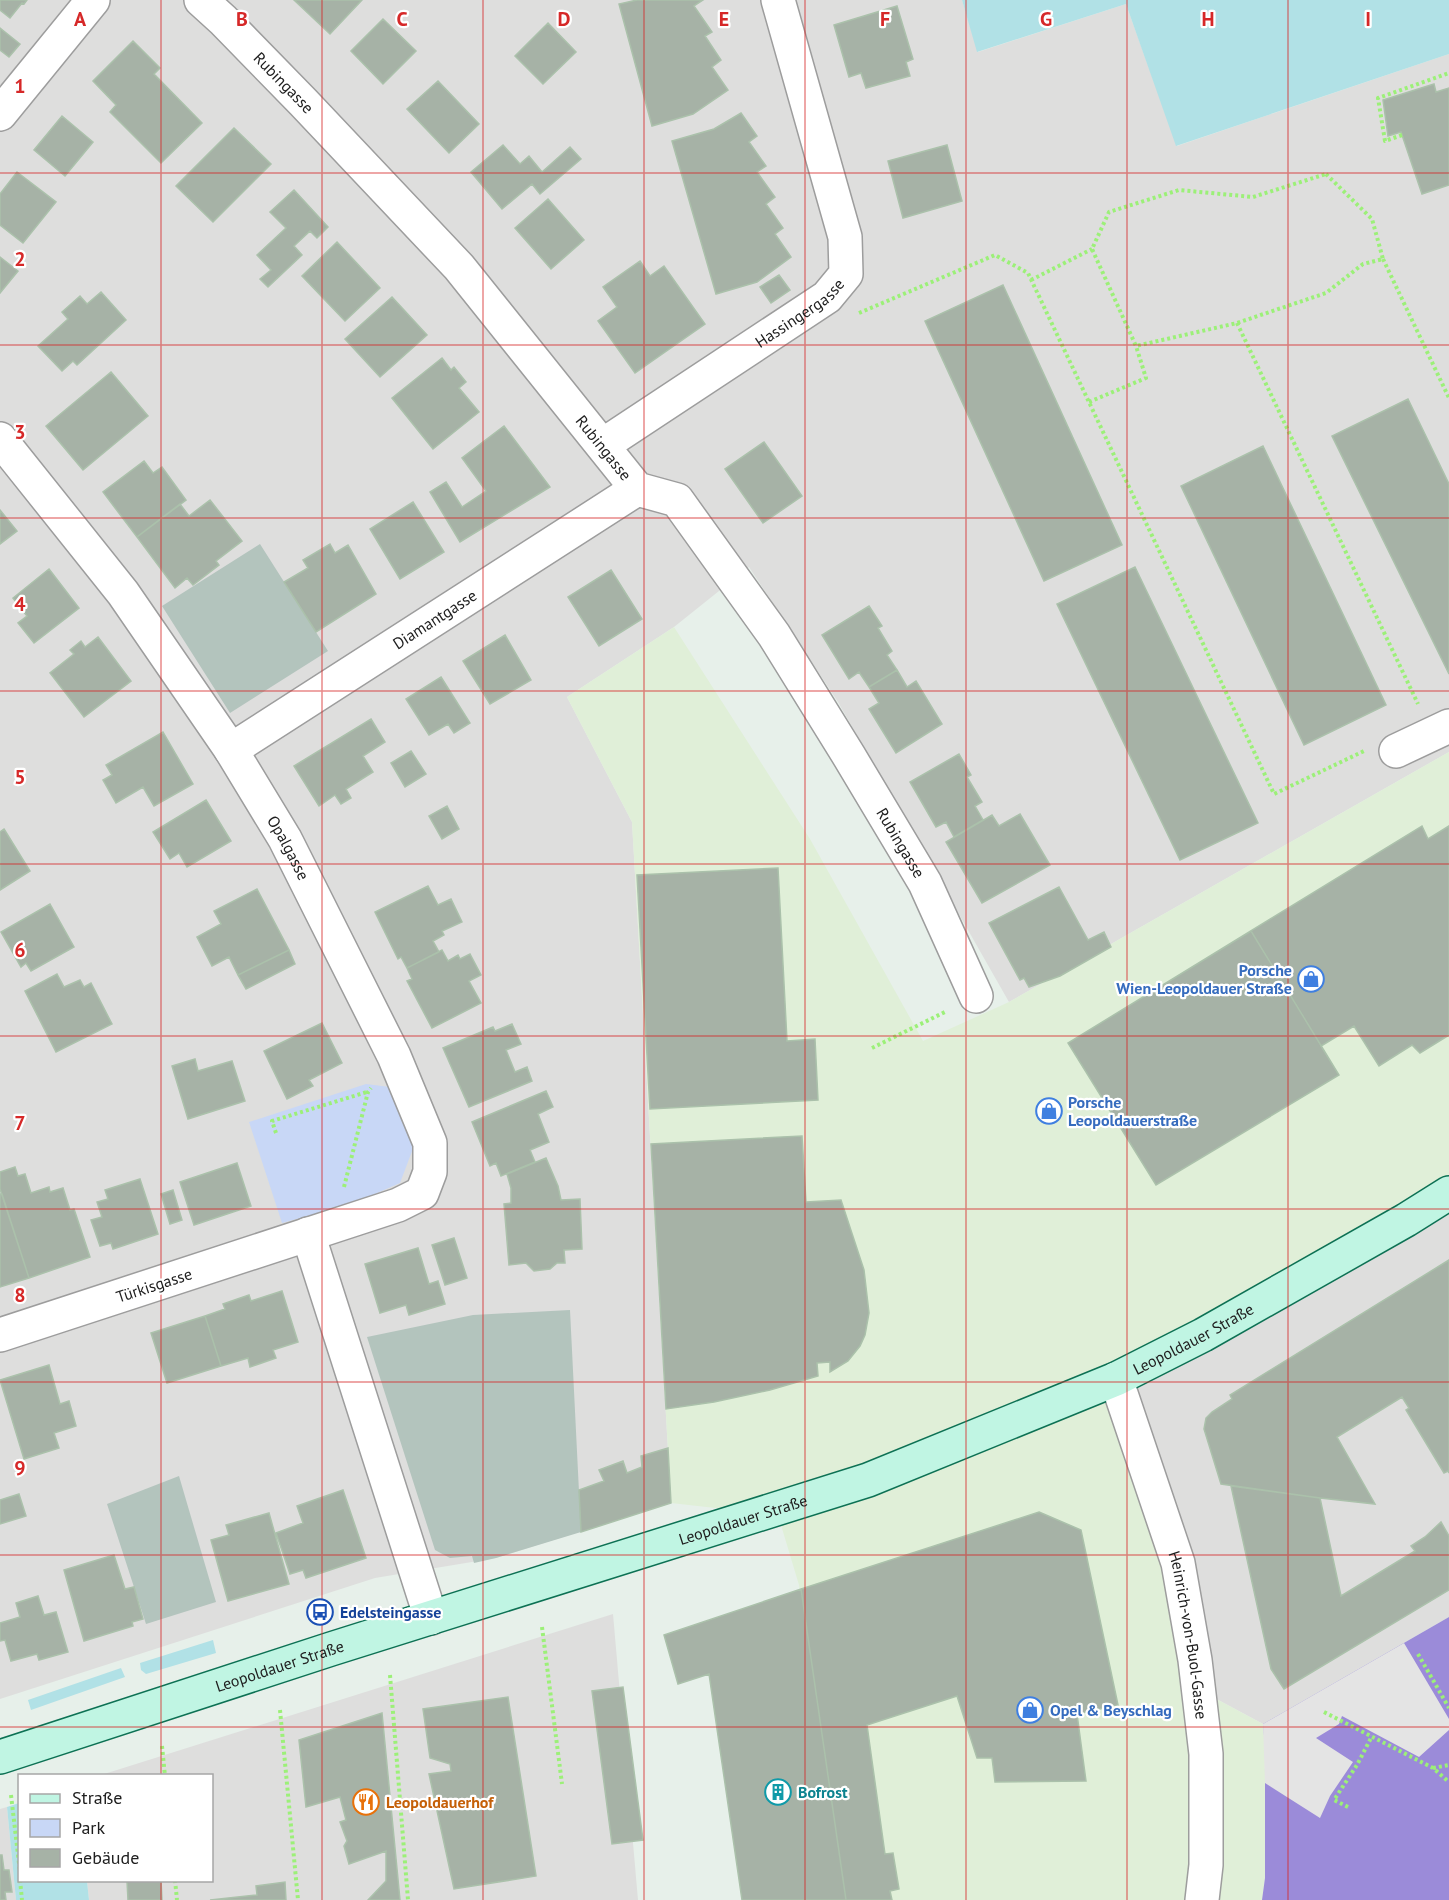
<svg xmlns="http://www.w3.org/2000/svg" width="1449" height="1900" font-family="'PT Sans',sans-serif">
	<style>
		.residential { fill: #dededd }
		.commercial { fill: #e0efd8 }
		.construction { fill: #b3c4bd }
		.grass { fill: #b1e1e6 }
		.park { fill: #c8d7f6 }
		.pitch { fill: #9b8bd9 }
		.parking { fill: #e4e4e4 }
		.building { fill: #a6b2a6; stroke: #abc1ab; stroke-width: 1.5 }
		.lines { fill: none; stroke-linecap: round; stroke-linejoin: round }
		.street-casing { stroke: #9d9d9d; stroke-width: 36 }
		.secondary-casing { stroke: #0d7154; stroke-width: 36 }
		.path { stroke: #9cf078; stroke-width: 4; stroke-dasharray: 3 3; stroke-linecap: butt }
		.street { stroke: #fff; stroke-width: 33 }
		.secondary { stroke: #c0f5e3; stroke-width: 33 }
		.grid { fill: none; stroke: #d62828; stroke-width: 1.5; stroke-opacity: 0.55 }
		.labels { text-anchor: middle; stroke-width: 4.5; stroke-linejoin: round; paint-order: stroke }
		.street-label { font-size: 16px; fill: #202020; stroke: #fff }
		.shop-label { font-size: 16px; font-weight: bold; fill: #366cbe; stroke: #fff; text-anchor: start }
		.transit-label { font-size: 16px; font-weight: bold; fill: #164399; stroke: #fff; text-anchor: start }
		.culture-label { font-size: 16px; font-weight: bold; fill: #0d838f; stroke: #fff; text-anchor: start }
		.food-label { font-size: 16px; font-weight: bold; fill: #c56008; stroke: #fff; text-anchor: start }
		.grid-label { font-size: 20px; text-anchor: middle; font-weight: bold; fill: #d62828; stroke: #fff; stroke-width: 4.5; stroke-linejoin: round; paint-order: stroke }
	</style>
	<rect width="100%" height="100%" fill="#e7f0ea"/>
	<path class="residential" d="M0,0H962L978,52L1126,4L1177,146L1449,54V752L1009,1002L838,702L749,567L674,627L567,697L632,822L671,1503L496,1558L375,1578L0,1699Z
		M1449,1180V1617L1263,1724L1209,1695L1119,1372Z
		M613,1614L638,1900H89L87,1881L212,1880V1776L101,1775Z
		M7,1807L16,1900H0V1809Z"/>
	<path class="commercial" d="M674,627L810,839L923,1041L1009,1002L1449,752V1180L1119,1372L1209,1695L1263,1724L1265,1747V1878L1262,1900H846L799,1585L778,1515L671,1503L632,822L567,697Z"/>
	<path class="construction" d="M260,544L328,651L230,713L162,606Z
		M570,1310L581,1532L496,1558L474,1563L472,1556L450,1558L435,1550L367,1337L473,1315Z
		M179,1476L216,1602L146,1624L107,1504Z"/>
	<path class="grass" d="M962,0H1449V54L1176,146L1126,4L977,52Z
		M213,1640L216,1653L146,1674L141,1670L140,1663Z
		M121,1668L125,1677L31,1710L28,1700Z
		M19,1803L20,1880L87,1881L89,1900H16L7,1807Z"/>
	<path class="park" d="M366,1084L390,1087L414,1146L400,1183L352,1204L282,1223L249,1122Z"/>
	<path class="pitch" d="M1449,1617V1900H1262L1265,1878V1747L1263,1724Z"/>
	<path class="parking" d="M1404,1643L1449,1719V1730L1419,1757L1342,1716L1339,1724L1316,1738L1353,1762L1330,1796L1320,1818L1265,1783L1263,1724Z"/>
	<path class="building" d="M0,0H27L24,4L22,3L10,18L0,10Z
		M294,0H362L330,34Z
		M637,0H703L694,6L712,32L705,36L721,60L712,67L728,90L693,114L652,126L619,4Z
		M897,6L913,59L906,62L910,76L866,88L861,73L849,77L834,25Z
		M383,19L416,51L383,84L351,51Z
		M548,23L576,52L543,84L515,56Z
		M0,28L20,44L9,57L0,50Z
		M133,41L160,68L154,74L202,123L161,163L110,112L116,105L93,81Z
		M438,81L479,124L449,153L407,109Z
		M1434,84L1436,92L1449,88V185L1422,194L1401,132L1388,136L1383,100Z
		M741,113L757,136L749,142L766,166L757,172L775,197L766,204L783,228L775,234L791,257L757,282L716,294L672,141L714,129Z
		M62,116L93,142L65,176L34,150Z
		M234,128L271,164L213,222L176,186Z
		M503,145L520,164L529,156L542,172L570,147L581,159L540,194L532,184L502,209L471,172Z
		M947,145L962,201L903,218L888,161Z
		M17,172L56,202L23,243L0,225V194Z
		M294,190L328,227L317,238L310,231L294,246L302,255L268,287L260,279L271,270L257,255L286,228L270,212Z
		M548,199L584,240L551,269L515,228Z
		M337,242L380,288L345,321L302,276Z
		M0,257L18,271L0,293Z
		M640,261L650,276L664,266L705,324L635,373L598,321L617,307L603,287Z
		M779,275L790,290L771,303L760,287Z
		M1003,285L1122,545L1044,581L925,321Z
		M101,292L126,320L77,365L73,361L62,371L38,346L68,319L62,312L80,296L87,304Z
		M392,297L427,335L380,377L345,339Z
		M442,358L451,370L454,367L466,382L459,388L479,412L433,449L392,398Z
		M111,372L148,416L83,470L46,426Z
		M1408,399L1449,484V674L1332,436Z
		M504,426L550,487L460,542L430,492L446,482L462,507L486,491L462,458Z
		M764,442L802,496L763,523L725,469Z
		M1263,446L1386,705L1304,745L1181,486Z
		M144,461L153,473L162,467L186,500L137,537L103,492Z
		M210,500L242,541L216,561L219,565L193,585L187,578L175,588L137,537L180,504L189,516Z
		M413,502L444,552L400,579L370,529Z
		M0,510L17,531L0,544Z
		M330,544L335,553L348,545L376,594L316,632L284,582L308,568L303,560Z
		M1135,567L1258,823L1180,860L1057,604Z
		M49,569L79,608L34,643L18,623L27,616L13,598Z
		M611,570L642,619L599,646L568,597Z
		M869,606L882,626L878,628L892,651L887,655L897,670L869,687L859,672L849,679L822,635Z
		M505,635L531,680L490,704L463,661Z
		M98,637L131,681L84,717L50,673L74,654L70,650L81,641L85,647Z
		M897,670L907,687L916,681L942,724L896,753L869,709L879,703L869,687Z
		M441,677L470,723L454,733L448,724L429,735L406,699Z
		M371,719L385,742L363,756L373,772L346,789L351,798L341,804L335,795L319,806L294,766Z
		M163,732L193,784L154,806L143,787L116,803L103,780L112,775L106,765Z
		M411,751L426,774L405,787L391,763Z
		M959,754L971,775L967,777L982,802L975,806L983,820L954,837L946,822L936,827L910,782Z
		M206,800L231,841L187,867L179,853L170,859L153,832Z
		M447,806L459,829L442,839L429,816Z
		M1020,814L1050,865L982,903L946,842L992,815L999,826Z
		M1422,826L1428,839L1449,826V1035L1420,1053L1412,1045L1379,1066L1354,1026L1321,1046L1339,1075L1156,1185L1068,1043Z
		M4,829L30,871L0,890V832Z
		M778,868L787,1041L815,1039L818,1100L650,1109L637,875Z
		M428,886L438,905L451,899L462,922L442,931L444,935L433,941L439,952L407,968L401,957L398,959L375,912Z
		M1059,887L1088,940L1104,932L1111,947L1060,976L1029,987L1024,978L1020,980L989,923Z
		M257,889L289,950L238,975L229,957L212,966L197,937L221,924L214,911Z
		M50,904L74,947L31,971L26,963L21,967L1,932Z
		M1251,931L1339,1075L1156,1185L1068,1043Z
		M289,950L295,964L246,989L238,975Z
		M442,950L448,961L458,955L460,959L470,954L481,975L469,981L481,1003L432,1028L407,981L412,979L407,968Z
		M57,974L64,987L80,980L84,987L91,983L112,1024L56,1052L25,991Z
		M322,1023L342,1063L309,1080L313,1086L287,1099L264,1051Z
		M512,1024L521,1044L506,1050L515,1072L527,1067L532,1081L469,1107L443,1048L493,1027L495,1031Z
		M195,1059L198,1071L232,1061L245,1101L188,1119L172,1066Z
		M546,1091L553,1107L538,1114L549,1142L530,1150L535,1162L501,1176L496,1163L490,1166L472,1122Z
		M802,1136L806,1202L841,1200L864,1270L869,1313L865,1335L860,1346L848,1361L830,1372V1362L817,1363L818,1376L770,1390L714,1402L666,1409L651,1144Z
		M546,1158L558,1186L561,1200L580,1199L582,1249L564,1250L565,1263H557L550,1269L534,1271L526,1263L509,1265L504,1204L511,1203V1188L507,1174Z
		M237,1163L251,1206L194,1225L180,1182Z
		M15,1167L18,1176L25,1174L31,1193L49,1187L50,1192L63,1188L70,1210L74,1209L90,1257L29,1278L0,1189V1172Z
		M140,1179L158,1234L113,1249L111,1243L100,1246L91,1220L102,1217L97,1202L108,1199L105,1190Z
		M173,1190L182,1220L170,1224L161,1194Z
		M0,1194H2L29,1278L0,1287Z
		M454,1238L467,1278L445,1285L432,1245Z
		M418,1248L429,1284L438,1281L445,1304L409,1315L406,1305L380,1313L365,1264Z
		M1449,1260V1473L1448,1471L1444,1473L1406,1410L1409,1408L1402,1397L1337,1437L1375,1504L1320,1498L1221,1484L1204,1429L1206,1418L1212,1412L1232,1399L1230,1395Z
		M282,1291L298,1342L273,1350L276,1358L250,1367L248,1358L221,1366L205,1316L225,1309L223,1304L249,1295L251,1301Z
		M205,1316L221,1366L167,1383L151,1333Z
		M49,1365L60,1404L69,1401L76,1426L54,1433L59,1448L24,1459L0,1380Z
		M668,1448L671,1503L581,1532L579,1490L604,1481L599,1470L623,1461L627,1473L642,1467L641,1456Z
		M1231,1486L1320,1498L1341,1596L1415,1551L1411,1546L1425,1537L1441,1522L1449,1536V1590L1284,1689L1271,1669Z
		M343,1490L366,1558L306,1578L303,1570L290,1574L276,1533L303,1523L297,1506Z
		M19,1494L26,1516L0,1524V1500Z
		M1039,1512L1081,1530L1118,1705L1077,1714L1086,1781L995,1782L992,1758H977L957,1696L867,1725L885,1854L893,1853L899,1889L890,1891L892,1900H846L801,1589Z
		M269,1513L289,1584L228,1601L211,1540L229,1535L226,1525Z
		M114,1555L125,1589L134,1587L143,1619L132,1622L133,1626L84,1641L64,1570Z
		M801,1589L846,1900H742L709,1674L678,1684L664,1635Z
		M38,1596L44,1615L56,1612L68,1652L39,1660L37,1654L11,1661L5,1640L0,1641V1623L20,1617L16,1603Z
		M623,1687L643,1840L612,1844L592,1691Z
		M508,1697L536,1876L454,1889L429,1774L451,1771L450,1764L430,1758L423,1709Z
		M382,1713L400,1900H368L386,1881V1851L349,1864L344,1846L347,1841L340,1822L346,1820L340,1797L306,1807L299,1740Z
		M0,1855H2L4,1870H9L12,1892H5L6,1900H0Z
		M120,1880H161L162,1900H128L127,1881Z
		M285,1882L286,1900H210L257,1895L256,1886Z"/>
	<g class="lines">
		<g class="street-casing">
			<g id="street">
				<path id="s1" d="M201,0L223,20L303,102L459,267L637,489L677,500L774,635L849,756L925,883L976,996"/>
				<path d="M0,114L93,0"/>
				<path id="s2" d="M0,439L123,593L231,750L285,839L394,1056L430,1143V1172L422,1193L398,1205L0,1335"/>
				<path id="s3" d="M603,445L827,297L846,274L845,237L778,0"/>
				<path id="s4" d="M231,750L637,489"/>
				<path d="M1396,751L1449,726"/>
				<path d="M308,1234L431,1618"/>
				<path id="s5" d="M1116,1379L1178,1563L1195,1660L1206,1754V1865L1202,1900"/>
			</g>
		</g>
		<g class="secondary-casing">
			<g id="secondary">
				<path id="s6" d="M0,1757L331,1649L868,1480L1116,1379L1203,1335L1406,1220L1449,1193"/>
			</g>
		</g>
		<path class="path" d="M1402,135L1385,141L1378,98L1449,73
			M1326,174L1372,219L1383,259L1363,264L1326,293L1237,323L1136,346L1092,249L1109,212L1179,190L1253,197Z
			M1383,259L1449,398
			M1031,280L1092,249
			M859,313L995,255L1028,273L1274,794L1364,751
			M1237,323L1418,704
			M1089,402L1146,378L1136,346
			M872,1048L947,1011
			M276,1133L272,1121L367,1092
			M344,1187L368,1092L371,1088
			M542,1627L562,1784
			M1418,1654L1449,1708
			M390,1675L408,1900
			M280,1710L298,1900
			M1324,1712L1433,1768L1449,1782
			M162,1746L165,1776
			M1433,1768L1449,1765
			M11,1795L20,1872
			M1348,1807L1334,1800L1357,1765L1372,1736
			M20,1880L22,1900
			M175,1880L177,1900"/>
		<use href="#street" class="street"/>
		<use href="#secondary" class="secondary"/>
	</g>
	<path class="grid" d="M161,0V1776M322,0V1900M483,0V1900M644,0V1900M805,0V1900M966,0V1900M1127,0V1900M1288,0V1900M0,173H1449M0,345H1449M0,518H1449M0,691H1449M0,864H1449M0,1036H1449M0,1209H1449M0,1382H1449M0,1555H1449M0,1727H1449M161,1880V1900"/>
	<defs>
		<g id="shop-ring" transform="scale(1.35)"><circle r="9.5" fill="#fff" stroke="#3f7fe0" stroke-width="1.5"/><path d="M-5-2.5h2.3a2.7 3.5 0 0 1 5.4 0H5L5.5 6h-11ZM-1.5-2.5h3a1.5 2.3 0 0 0-3 0Z" fill="#3f7fe0"/></g>
		<g id="bus-ring" transform="scale(1.35)"><circle r="9.5" fill="#fff" stroke="#1a4fb4" stroke-width="1.5"/><path d="M-5-6H5V4H4V6H2V4H-2V6H-4V4H-5ZM-3.5-4V0h7V-4ZM-3.5 1.2v1.5H-2V1.2ZM2 1.2v1.5H3.5V1.2Z" fill="#1a4fb4"/></g>
		<g id="building-ring" transform="scale(1.35)"><circle r="9.5" fill="#fff" stroke="#0f9aa8" stroke-width="1.5"/><path d="M-4-6H4V6H1V3H-1V6H-4ZM-2.5-4.3h1.7v1.8h-1.7ZM.8-4.3h1.7v1.8H.8ZM-2.5-1h1.7V.8h-1.7ZM.8-1h1.7V.8H.8Z" fill="#0f9aa8"/></g>
		<g id="restaurant-ring" transform="scale(1.35)"><circle r="9.5" fill="#fff" stroke="#e8710a" stroke-width="1.5"/><path d="M-5-6h1v4h1v-4h1v4h1v-4h1v5L-1.5 .5V6h-2V.5L-5-1ZM5-6V6H3V1.5H1.5Q1.5-4 5-6Z" fill="#e8710a"/></g>
	</defs>
	<g fill-rule="evenodd">
		<use href="#shop-ring" x="1311" y="979"/>
		<use href="#shop-ring" x="1049" y="1111"/>
		<use href="#bus-ring" x="320" y="1612"/>
		<use href="#shop-ring" x="1030" y="1710"/>
		<use href="#building-ring" x="778" y="1792"/>
		<use href="#restaurant-ring" x="366" y="1802"/>
	</g>
	<g class="labels">
		<g class="street-label">
			<text dy="6" stroke="none"><textPath href="#s1" startOffset="117">Rubingasse</textPath></text>
			<text dy="6" stroke="none"><textPath href="#s3" startOffset="237">Hassingergasse</textPath></text>
			<text dy="6" stroke="none"><textPath href="#s1" startOffset="603">Rubingasse</textPath></text>
			<text dy="6" stroke="none"><textPath href="#s4" startOffset="242">Diamantgasse</textPath></text>
			<text dy="6" stroke="none"><textPath href="#s1" startOffset="1107">Rubingasse</textPath></text>
			<text dy="6" stroke="none"><textPath href="#s2" startOffset="501">Opalgasse</textPath></text>
			<text transform="translate(154 1285) rotate(-18)" y="6">Türkisgasse</text>
			<text dy="6" stroke="none"><textPath href="#s6" startOffset="1266">Leopoldauer Straße</textPath></text>
			<text dy="6" stroke="none"><textPath href="#s6" startOffset="780">Leopoldauer Straße</textPath></text>
			<text dy="6" stroke="none"><textPath href="#s5" startOffset="267">Heinrich-von-Buol-Gasse</textPath></text>
			<text dy="6" stroke="none"><textPath href="#s6" startOffset="294">Leopoldauer Straße</textPath></text>
		</g>
		<g class="shop-label">
			<text x="1292" y="976" text-anchor="end">Porsche<tspan x="1292" dy="18">Wien-Leopoldauer Straße</tspan></text>
			<text x="1068" y="1108">Porsche<tspan x="1068" dy="18">Leopoldauerstraße</tspan></text>
			<text x="1050" y="1716">Opel &amp; Beyschlag</text>
		</g>
		<g class="transit-label">
			<text x="340" y="1618">Edelsteingasse</text>
		</g>
		<g class="culture-label">
			<text x="798" y="1798">Bofrost</text>
		</g>
		<g class="food-label">
			<text x="386" y="1808">Leopoldauerhof</text>
		</g>
	</g>
	<g class="grid-label">
		<text x="80" y="26">A</text>
		<text x="242" y="26">B</text>
		<text x="402" y="26">C</text>
		<text x="564" y="26">D</text>
		<text x="724" y="26">E</text>
		<text x="885" y="26">F</text>
		<text x="1046" y="26">G</text>
		<text x="1208" y="26">H</text>
		<text x="1368" y="26">I</text>
		<text x="20" y="93">1</text>
		<text x="20" y="266">2</text>
		<text x="20" y="439">3</text>
		<text x="20" y="611">4</text>
		<text x="20" y="784">5</text>
		<text x="20" y="957">6</text>
		<text x="20" y="1130">7</text>
		<text x="20" y="1302">8</text>
		<text x="20" y="1475">9</text>
	</g>
	<rect x="18" y="1774" width="195" height="108" fill="#ffffff" stroke="#a6a6a6" stroke-width="1.5"/>
	<rect x="30" y="1794" width="30" height="9" fill="#c0f5e3" stroke="#a6a6a6" stroke-width="1.5"/>
	<text x="72" y="1804" font-size="18" fill="#202020">Straße</text>
	<rect x="30" y="1819" width="30" height="18" fill="#c8d7f6" stroke="#a6a6a6" stroke-width="1.5"/>
	<text x="72" y="1834" font-size="18" fill="#202020">Park</text>
	<rect x="30" y="1849" width="30" height="18" fill="#a6b2a6" stroke="#a6a6a6" stroke-width="1.5"/>
	<text x="72" y="1864" font-size="18" fill="#202020">Gebäude</text>
</svg>
